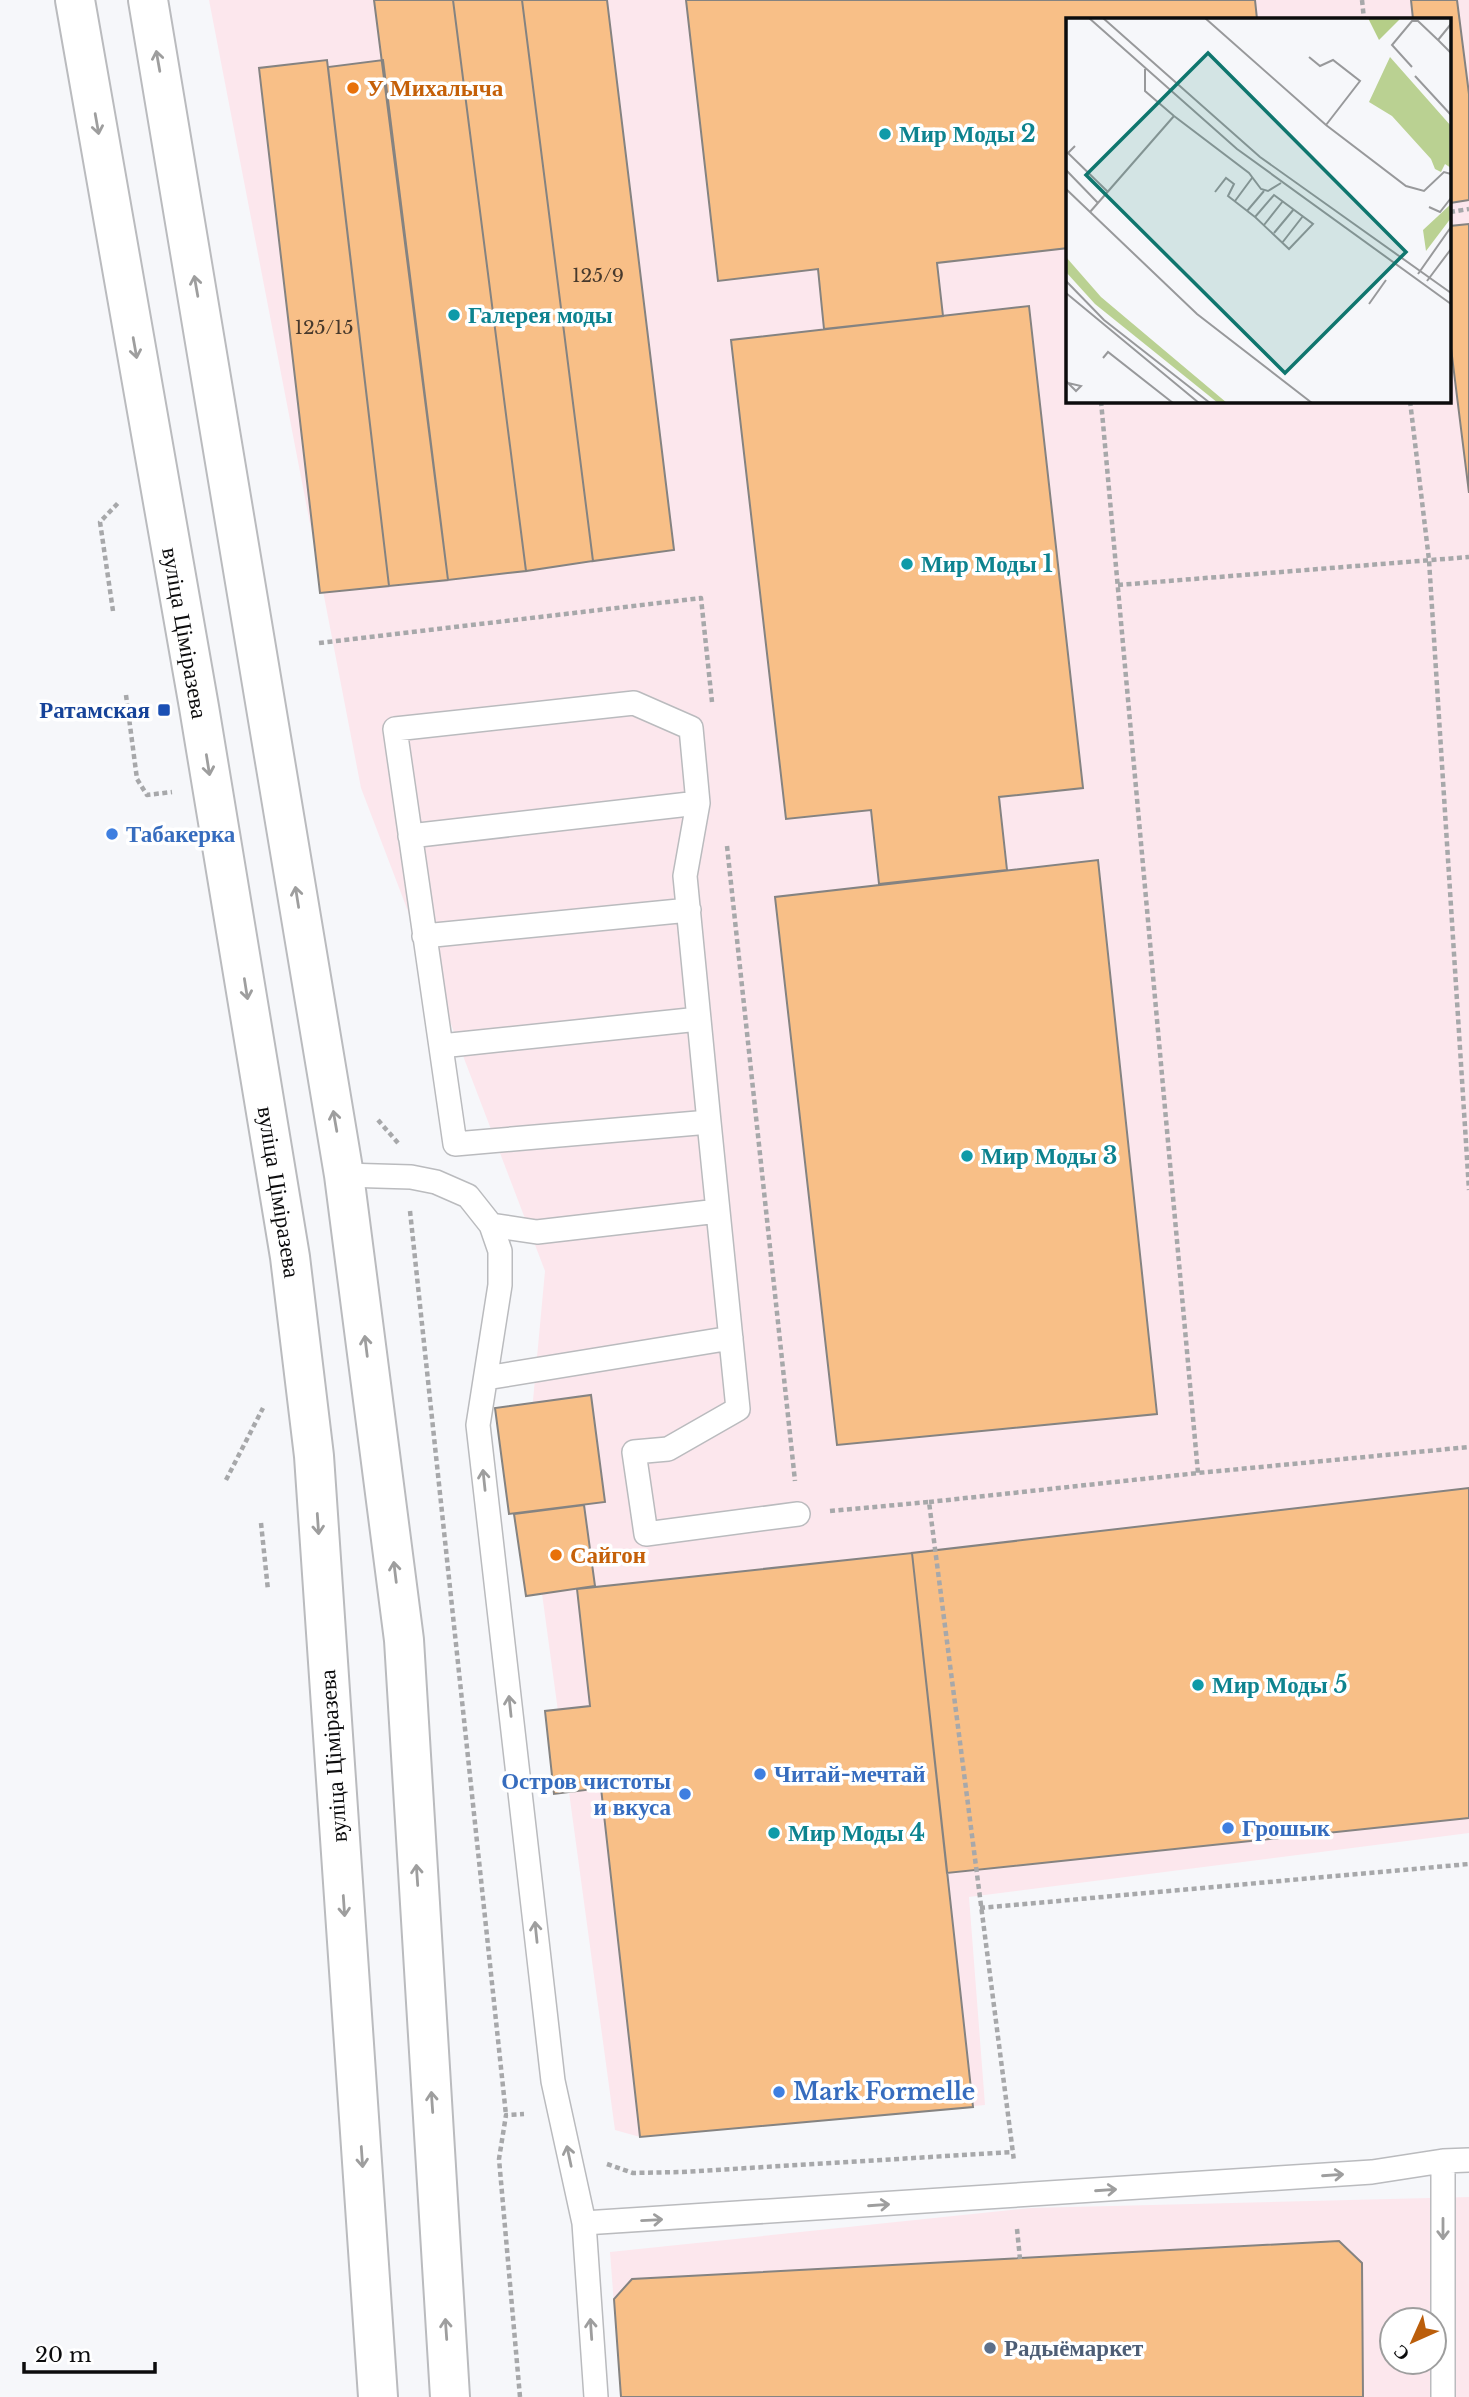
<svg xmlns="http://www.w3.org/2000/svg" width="1469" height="2397" font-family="'Libre Baskerville',serif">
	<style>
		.commercial { fill: #fce7ed; fill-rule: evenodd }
		.building { fill: #f8bf87; stroke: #858381; stroke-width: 2 }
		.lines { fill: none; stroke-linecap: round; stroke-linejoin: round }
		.service-casing { stroke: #babbbe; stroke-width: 26 }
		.primary-casing { stroke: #babbbe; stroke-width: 42 }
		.path { stroke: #a7a8aa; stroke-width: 4.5; stroke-dasharray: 5 3.5; stroke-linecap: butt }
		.service { stroke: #fff; stroke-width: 23 }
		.primary { stroke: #fff; stroke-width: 38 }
		.oneway { stroke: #9e9e9e }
		.food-dot { fill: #e8710a; stroke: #fff; stroke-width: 2.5 }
		.culture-dot { fill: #0f9aa8; stroke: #fff; stroke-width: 2.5 }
		.transit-dot { fill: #1a4fb4; stroke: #fff; stroke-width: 2.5 }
		.shop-dot { fill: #3f7fe0; stroke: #fff; stroke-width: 2.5 }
		.service-dot { fill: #5c6f8a; stroke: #fff; stroke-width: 2.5 }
		.labels { text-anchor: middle; stroke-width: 7; stroke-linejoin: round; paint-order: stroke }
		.number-label { font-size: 19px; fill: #47392c }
		.food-label { font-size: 23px; font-weight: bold; fill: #c56008; stroke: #fff; text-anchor: start }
		.culture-label { font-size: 23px; font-weight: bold; fill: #0d838f; stroke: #fff; text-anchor: start }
		.street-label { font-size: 23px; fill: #0c0c0d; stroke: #fff }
		.transit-label { font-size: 23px; font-weight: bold; fill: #164399; stroke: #fff; text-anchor: end }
		.shop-label { font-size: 23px; font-weight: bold; fill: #366cbe; stroke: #fff; text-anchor: start }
		.service-label { font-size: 23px; font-weight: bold; fill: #4e5e75; stroke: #fff; text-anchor: start }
		.inset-road { fill: none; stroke: #98999b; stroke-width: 2 }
		.view { fill: #0f766e; fill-opacity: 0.15; stroke: #0f766e; stroke-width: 3.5 }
		.inset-edge { fill: none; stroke: #0c0c0d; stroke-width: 3.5 }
	</style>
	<rect width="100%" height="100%" fill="#f6f7fa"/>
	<path class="commercial" d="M209,0H1469V1833L969,1897L985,2105L640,2137L615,2130L526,1476L545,1271L361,788ZM1068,19H1450V401H1068Z
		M1469,2197V2397H621L610,2252L1031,2208ZM1392,2320H1434V2362H1392Z"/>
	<path class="building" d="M374,0H453L526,571L448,580Z
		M453,0H522L593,561L526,571Z
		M522,0H607L674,550L593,561Z
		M686,0H1255L1257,19H1068V248L937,263L943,316L824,329L818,269L718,281Z
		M1411,0H1457L1469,94V200L1450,203V19H1413Z
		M327,60L389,586L320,593L259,68Z
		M383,60L448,580L389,586L328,67Z
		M1469,224V493L1450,340V226Z
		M1029,306L1083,788L999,797L1007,870L879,884L871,810L786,819L731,340Z
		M1098,860L1157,1414L837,1445L775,897Z
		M591,1395L605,1502L509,1514L495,1408Z
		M1469,1488V1818L947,1873L912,1553Z
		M584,1505L595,1586L526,1596L514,1514Z
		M912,1553L973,2107L640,2137L601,1788L554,1794L545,1711L590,1706L577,1589Z
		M1339,2241L1362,2263L1363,2397H621L614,2299L632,2279Z"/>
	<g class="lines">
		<g class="service-casing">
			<path id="service" d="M634,703L691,728L698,803L685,876L709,1122L455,1144L395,729Z
				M410,836L698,803
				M424,936L689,910
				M441,1046L699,1019
				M709,1122L738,1409L668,1449L634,1452L646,1534L798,1514
				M344,1175L411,1177L436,1182L468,1196L491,1225L500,1251V1285L478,1425L553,2081L584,2223L596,2397
				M491,1225L537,1232L718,1211
				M486,1378L731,1338
				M1443,2161V2397
				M584,2223L1372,2172L1443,2161L1469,2160"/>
		</g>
		<g class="primary-casing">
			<path id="primary" d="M75,0L199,707L290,1257L314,1456L378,2397
				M148,0L344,1175L404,1640L450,2397"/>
		</g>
		<path class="path" d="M1362,0L1364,19
			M1450,212L1469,209
			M1101,401L1198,1473
			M1410,401L1429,560L1469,1190
			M1118,585L1469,557
			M113,611L100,522L120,501
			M319,643L701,598L712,702
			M126,695L137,779L147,795L172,792
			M727,846L795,1481
			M378,1120L398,1143
			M410,1211L506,2115
			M226,1480L263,1408
			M929,1502L1198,1473L1469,1447
			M830,1511L929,1502L1014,2161
			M261,1523L268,1590
			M980,1908L1469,1864
			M607,2164L633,2173L682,2172L1013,2152
			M1017,2229L1020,2259
			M520,2397L499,2159L506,2115L524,2114"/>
		<use href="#service" class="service"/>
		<use href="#primary" class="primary"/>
	</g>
	<defs><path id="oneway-shaft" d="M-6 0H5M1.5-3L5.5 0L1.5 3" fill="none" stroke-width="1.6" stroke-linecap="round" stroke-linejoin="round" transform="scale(1.75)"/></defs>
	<g class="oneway">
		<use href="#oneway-shaft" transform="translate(158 61) rotate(-100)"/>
		<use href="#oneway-shaft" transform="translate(97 124) rotate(80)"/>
		<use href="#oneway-shaft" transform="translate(196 286) rotate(-100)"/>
		<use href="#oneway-shaft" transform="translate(135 348) rotate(80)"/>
		<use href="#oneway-shaft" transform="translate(208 765) rotate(81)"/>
		<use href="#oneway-shaft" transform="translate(297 897) rotate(-99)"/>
		<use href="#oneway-shaft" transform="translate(246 989) rotate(81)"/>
		<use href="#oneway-shaft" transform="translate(335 1121) rotate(-100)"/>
		<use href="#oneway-shaft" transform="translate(366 1346) rotate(-97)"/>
		<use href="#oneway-shaft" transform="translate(484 1480) rotate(-96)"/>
		<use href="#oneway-shaft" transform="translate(318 1524) rotate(86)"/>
		<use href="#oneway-shaft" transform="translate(395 1572) rotate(-97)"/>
		<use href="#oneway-shaft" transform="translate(510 1706) rotate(-96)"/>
		<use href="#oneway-shaft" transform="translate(417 1875) rotate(-94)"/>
		<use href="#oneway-shaft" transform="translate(344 1906) rotate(86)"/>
		<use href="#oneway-shaft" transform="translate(536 1932) rotate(-96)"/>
		<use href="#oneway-shaft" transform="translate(432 2102) rotate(-94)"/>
		<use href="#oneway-shaft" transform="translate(569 2156) rotate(-102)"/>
		<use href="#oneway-shaft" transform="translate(362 2157) rotate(86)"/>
		<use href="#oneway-shaft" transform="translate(1333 2175) rotate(-4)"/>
		<use href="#oneway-shaft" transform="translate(1106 2190) rotate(-4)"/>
		<use href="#oneway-shaft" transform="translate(879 2205) rotate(-4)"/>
		<use href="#oneway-shaft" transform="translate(652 2220) rotate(-3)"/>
		<use href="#oneway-shaft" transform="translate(1443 2229) rotate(90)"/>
		<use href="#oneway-shaft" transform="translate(446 2329) rotate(-94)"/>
		<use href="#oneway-shaft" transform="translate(591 2329) rotate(-94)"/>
	</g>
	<g class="food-dot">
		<circle cx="353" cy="88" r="7"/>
		<circle cx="556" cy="1555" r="7"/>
	</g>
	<g class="culture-dot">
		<circle cx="885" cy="134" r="7"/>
		<circle cx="454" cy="315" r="7"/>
		<circle cx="907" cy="564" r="7"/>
		<circle cx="967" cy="1156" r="7"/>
		<circle cx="1198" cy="1685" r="7"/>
		<circle cx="774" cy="1833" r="7"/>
	</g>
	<rect class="transit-dot" x="157" y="703" width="14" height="14" rx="3.5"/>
	<g class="shop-dot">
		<circle cx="112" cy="834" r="7"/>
		<circle cx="760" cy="1774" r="7"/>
		<circle cx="685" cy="1794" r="7"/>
		<circle cx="1228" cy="1828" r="7"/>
		<circle cx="779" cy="2092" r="7"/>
	</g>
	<circle class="service-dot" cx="990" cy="2348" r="7"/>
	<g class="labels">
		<g class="number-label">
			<text x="598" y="282">125/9</text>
			<text x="324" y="334">125/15</text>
		</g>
		<g class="food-label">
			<text x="367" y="96">У Михалыча</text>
			<text x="570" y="1563">Сайгон</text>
		</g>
		<g class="culture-label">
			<text x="899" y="142">Мир Моды 2</text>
			<text x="468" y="323">Галерея моды</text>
			<text x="921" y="572">Мир Моды 1</text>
			<text x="981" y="1164">Мир Моды 3</text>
			<text x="1212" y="1693">Мир Моды 5</text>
			<text x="788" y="1841">Мир Моды 4</text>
		</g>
		<g class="street-label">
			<text transform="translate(185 633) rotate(80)" y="8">вуліца Ціміразева</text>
			<text transform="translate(279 1192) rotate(81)" y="8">вуліца Ціміразева</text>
			<text transform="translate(333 1756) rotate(-94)" y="8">вуліца Ціміразева</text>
		</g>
		<g class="transit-label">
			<text x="150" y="718">Ратамская</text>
		</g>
		<g class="shop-label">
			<text x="126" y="842">Табакерка</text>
			<text x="774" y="1782">Читай-мечтай</text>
			<text x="671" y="1789" text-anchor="end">Остров чистоты<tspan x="671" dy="26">и вкуса</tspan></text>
			<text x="1242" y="1836">Грошык</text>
			<text x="793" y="2100">Mark Formelle</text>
		</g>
		<g class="service-label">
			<text x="1004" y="2356">Радыёмаркет</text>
		</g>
	</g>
	<g transform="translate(1066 18)">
		<rect width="385" height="385" fill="#f6f7fa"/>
		<path d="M324,39L385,108V150L379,146L375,154L369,151L365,141L326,98L303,84ZM385,186V200L360,233L357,212ZM0,239L35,279L161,385H152L29,286L0,254Z" fill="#bad192"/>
		<path d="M302,0H335L313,22Z" fill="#b5ce88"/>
		<path class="inset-road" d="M23,0L171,131L385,286M37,0L194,139L385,275M139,0L260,107L340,168L358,173L378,154L385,156M385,6L372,22L385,35M243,39L254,48L267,42L294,63L260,107M346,49L326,27L346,3H352L372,22M79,51V73L108,98L183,155L195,171L202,173L215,165M349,58L385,97M9,128L2,135L42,174M0,152L32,185M0,171L131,296L246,385M149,174L160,160L168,166L162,178L189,199M208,177L247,206L223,231L189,199ZM169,183L186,160M363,189L374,194L385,180M181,193L198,173M24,194L108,98M198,207L217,183M208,215L228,191M216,225L237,198M352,256L385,209M0,263L38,302L144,385M361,263L385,231M0,275L133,385M303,286L320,262M37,340L42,334L107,385M0,363L10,373L15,368L2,365"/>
		<path class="view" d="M142,35L340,234L219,355L20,157Z"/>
		<rect width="385" height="385" class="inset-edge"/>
	</g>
	<g transform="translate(1413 2341) rotate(225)"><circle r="33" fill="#ffffff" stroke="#9e9e9e" stroke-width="2"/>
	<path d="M0-5L12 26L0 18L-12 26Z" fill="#bb5e0b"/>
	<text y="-10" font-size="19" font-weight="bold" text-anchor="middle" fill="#0c0c0d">С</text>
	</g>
	<path d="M24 2362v10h131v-10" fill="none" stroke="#0c0c0d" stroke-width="3.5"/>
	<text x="35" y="2362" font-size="21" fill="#0c0c0d" stroke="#ffffff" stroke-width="5" paint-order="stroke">20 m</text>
</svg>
